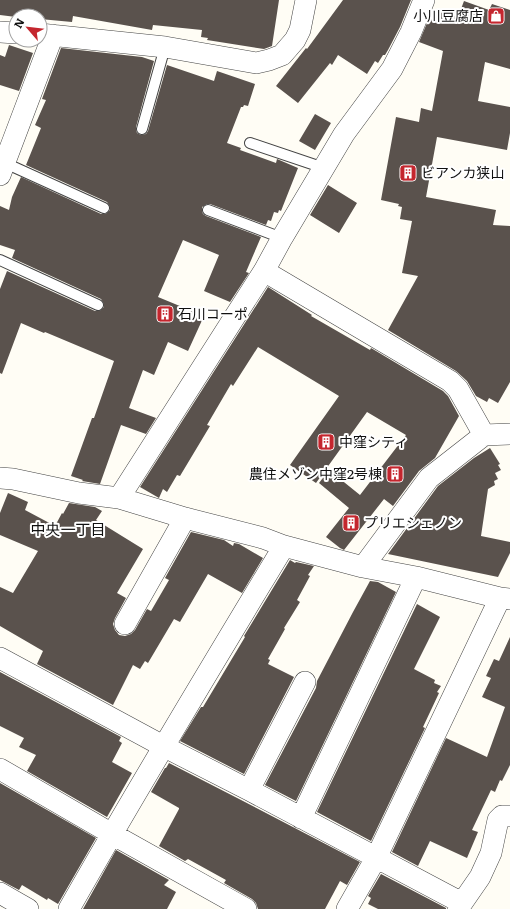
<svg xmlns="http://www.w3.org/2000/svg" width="510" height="909" font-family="Literata,'Noto Sans JP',serif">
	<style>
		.building { fill: #5a524d }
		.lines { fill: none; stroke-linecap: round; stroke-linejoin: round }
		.service-casing { stroke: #444; stroke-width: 12 }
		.minor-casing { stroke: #444; stroke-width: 22 }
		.service { stroke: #fff; stroke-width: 10 }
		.minor { stroke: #fff; stroke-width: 21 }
		.labels { text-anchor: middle; stroke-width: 4; stroke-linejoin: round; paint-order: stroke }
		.poi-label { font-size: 14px; fill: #111; stroke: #fff; text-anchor: start }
		.neighbourhood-label { font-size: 15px; fill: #111; stroke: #fff }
	</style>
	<rect width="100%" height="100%" fill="#fffdf5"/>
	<path class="building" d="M0,0H279L272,46L264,49L207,40L208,38L201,37L202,30L153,25L152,30L73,16L72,22L40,19V16L16,17L0,15Z
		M343,0H411L400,27L388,50L385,55H383L378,63L375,61L367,74L338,55L332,65L330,63L298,103L276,86L306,48L307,49Z
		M464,1L489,10L492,4L510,10V69L485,62L478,101L510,107V133L507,150L437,137L426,197L496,210L493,225L510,226V382L498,403L489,398L487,402L476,396L467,381L456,371L388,330L418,276L402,273L412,221L400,219L402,207L398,206L399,204L381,200L396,117L419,122L421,108L432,111L443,51L419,42L433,9L458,17Z
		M9,45L33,53L19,91L0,85V55L5,57Z
		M61,48L142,57L154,61L136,127V130L137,133L141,135L146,134L148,131L167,65L214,81L217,71L255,84L248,106L244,105L243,107H241L227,143L241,148L240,150L276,163L277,159L298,168L281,211L279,210L278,213L274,212L271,221L268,220L266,225L210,204H207L202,207V211L203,214L206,216L261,237L246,272L249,273L230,302L204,291L219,255L183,240L158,297L204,316L188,351L168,342L154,375L143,370L129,408L156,418L146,434L121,425L100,484L82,481L83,480L71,476L92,418H94L114,361L45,332L44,333L21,323L2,374L0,373V289L7,271L95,311H98L101,310L104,307L103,302L101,299L12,258L15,250L0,245V206L9,210L12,197L21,177L101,214H104L107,213L110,210L109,205L107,202L26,165L41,128L35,125L46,100L42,99Z
		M315,114L331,123L315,150L299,141Z
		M328,185L357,203L339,233L310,215Z
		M268,287L312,315L311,316L370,350L371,348L443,391L448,396L459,416L435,458L419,471L393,506L384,499L344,550L340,548L326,537L349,508L319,483L329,470L360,495L406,435L367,412L316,483L290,465L339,396L258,347L233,386L231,384L207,425L210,426L180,476L177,475L167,492L163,489L159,498L140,487Z
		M490,448L500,464L498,465L501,470L495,473L498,479L494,481L495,485L488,489L481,536L510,542V553L498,577L388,554L438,486L474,458Z
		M8,493L28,502L25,510L55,526L62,513L63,514L69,503L95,507L102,511L96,520L143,549L117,593L126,598L115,618L113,624L115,630L119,635L125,636L131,634L135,630L147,609L151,611L169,580L165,578L191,532L224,540L233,546L234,543L239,544L263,558L242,593L208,574L180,622L174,619L148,663L145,661L140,669L133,665L113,705L37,664L43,651L0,626V587L13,593L38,551L0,535V513Z
		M290,560L295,563L296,562L314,566L308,575L310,576L297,600L300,602L284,628L285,629L268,659L270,660L268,664L294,677L244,774L180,741L201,707H203L245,637L244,636Z
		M370,581L378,582L396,592L296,801L265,785L316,688L317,681L353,612Z
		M417,604L440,617L414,669L435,680L434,683L441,686L437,692L439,693L423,727L425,728L371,841L317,812Z
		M510,637V765L502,781L500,780L495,792L491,790L472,830L478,832L467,858L430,841L418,866L392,852L446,738L487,757L505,707L482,697L491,678L486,676L494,659L499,661Z
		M0,672L121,737L119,741L122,743L112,762L132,773L107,817L27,771L36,755L19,747L24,738L0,726Z
		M169,763L243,801L360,862L347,885L340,881L325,909H258L256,903L252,899L224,883L226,880L188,859L185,861L159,846L179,809V808L151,792L165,768H166Z
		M0,783L96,838L58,904L48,898L47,900L22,885L19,890L0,880Z
		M116,850L169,880L164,885L176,892L167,909H83Z
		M381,874L446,908V909H378L368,904L371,898L368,896Z"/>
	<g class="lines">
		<g class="service-casing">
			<path id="service" d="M142,129L165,47
				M250,143L324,168
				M5,163L104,208
				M208,210L282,238
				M0,260L98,305"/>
		</g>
		<g class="minor-casing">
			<path id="minor" d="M0,32L16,33
				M40,34L165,47L256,63L269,60L282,55L295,40L300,30L306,0
				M0,175L53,35
				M264,271L450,381L458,389L484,435
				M0,478L13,479L79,493L119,498L185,518L263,538L284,546L363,567L416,577L500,598L510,599
				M119,498L264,271L282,238L344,134L392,69L411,32L424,0
				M363,567L429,478L484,435L510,434
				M125,624L185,518
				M0,658L163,746L249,790L462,903L458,909
				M0,769L112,834L246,909
				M249,790L305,682
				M301,818L416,577
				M0,893L28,909
				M462,903L480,877L491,853L498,820L502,816H510
				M69,909C138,787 211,667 284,546
				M347,909L376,858L500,598"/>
		</g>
		<use href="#service" class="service"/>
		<use href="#minor" class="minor"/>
	</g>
	<defs>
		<g id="shop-square" transform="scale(0.9)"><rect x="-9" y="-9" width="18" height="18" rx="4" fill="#c4262e" stroke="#fff"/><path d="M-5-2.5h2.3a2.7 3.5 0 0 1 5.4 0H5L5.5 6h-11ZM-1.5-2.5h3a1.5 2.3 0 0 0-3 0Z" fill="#fff"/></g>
		<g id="building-square" transform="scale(0.9)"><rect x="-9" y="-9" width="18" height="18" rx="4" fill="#c4262e" stroke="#fff"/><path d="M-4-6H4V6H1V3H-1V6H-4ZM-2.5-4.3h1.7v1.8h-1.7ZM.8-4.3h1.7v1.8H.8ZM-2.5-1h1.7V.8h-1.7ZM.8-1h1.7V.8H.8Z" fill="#fff"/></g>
	</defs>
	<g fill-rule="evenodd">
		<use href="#shop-square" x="496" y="16"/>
		<use href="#building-square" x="408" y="173"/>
		<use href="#building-square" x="165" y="314"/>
		<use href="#building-square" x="326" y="442"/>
		<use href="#building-square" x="395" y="474"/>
		<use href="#building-square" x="351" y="523"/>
	</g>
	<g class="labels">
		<g class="poi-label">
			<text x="483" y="21" text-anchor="end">小川豆腐店</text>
			<text x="421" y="178">ビアンカ狭山</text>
			<text x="178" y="319">石川コーポ</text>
			<text x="339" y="447">中窪シティ</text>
			<text x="382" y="479" text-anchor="end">農住メゾン中窪2号棟</text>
			<text x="364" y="528">プリエシェノン</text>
		</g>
		<g class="neighbourhood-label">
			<text x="68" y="535">中央一丁目</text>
		</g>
	</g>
	<g transform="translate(28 28) rotate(298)"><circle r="19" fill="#ffffff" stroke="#a0a0a0"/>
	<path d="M0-3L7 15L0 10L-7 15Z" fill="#c4262e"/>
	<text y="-6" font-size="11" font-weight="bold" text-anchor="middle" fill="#111111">N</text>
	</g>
</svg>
